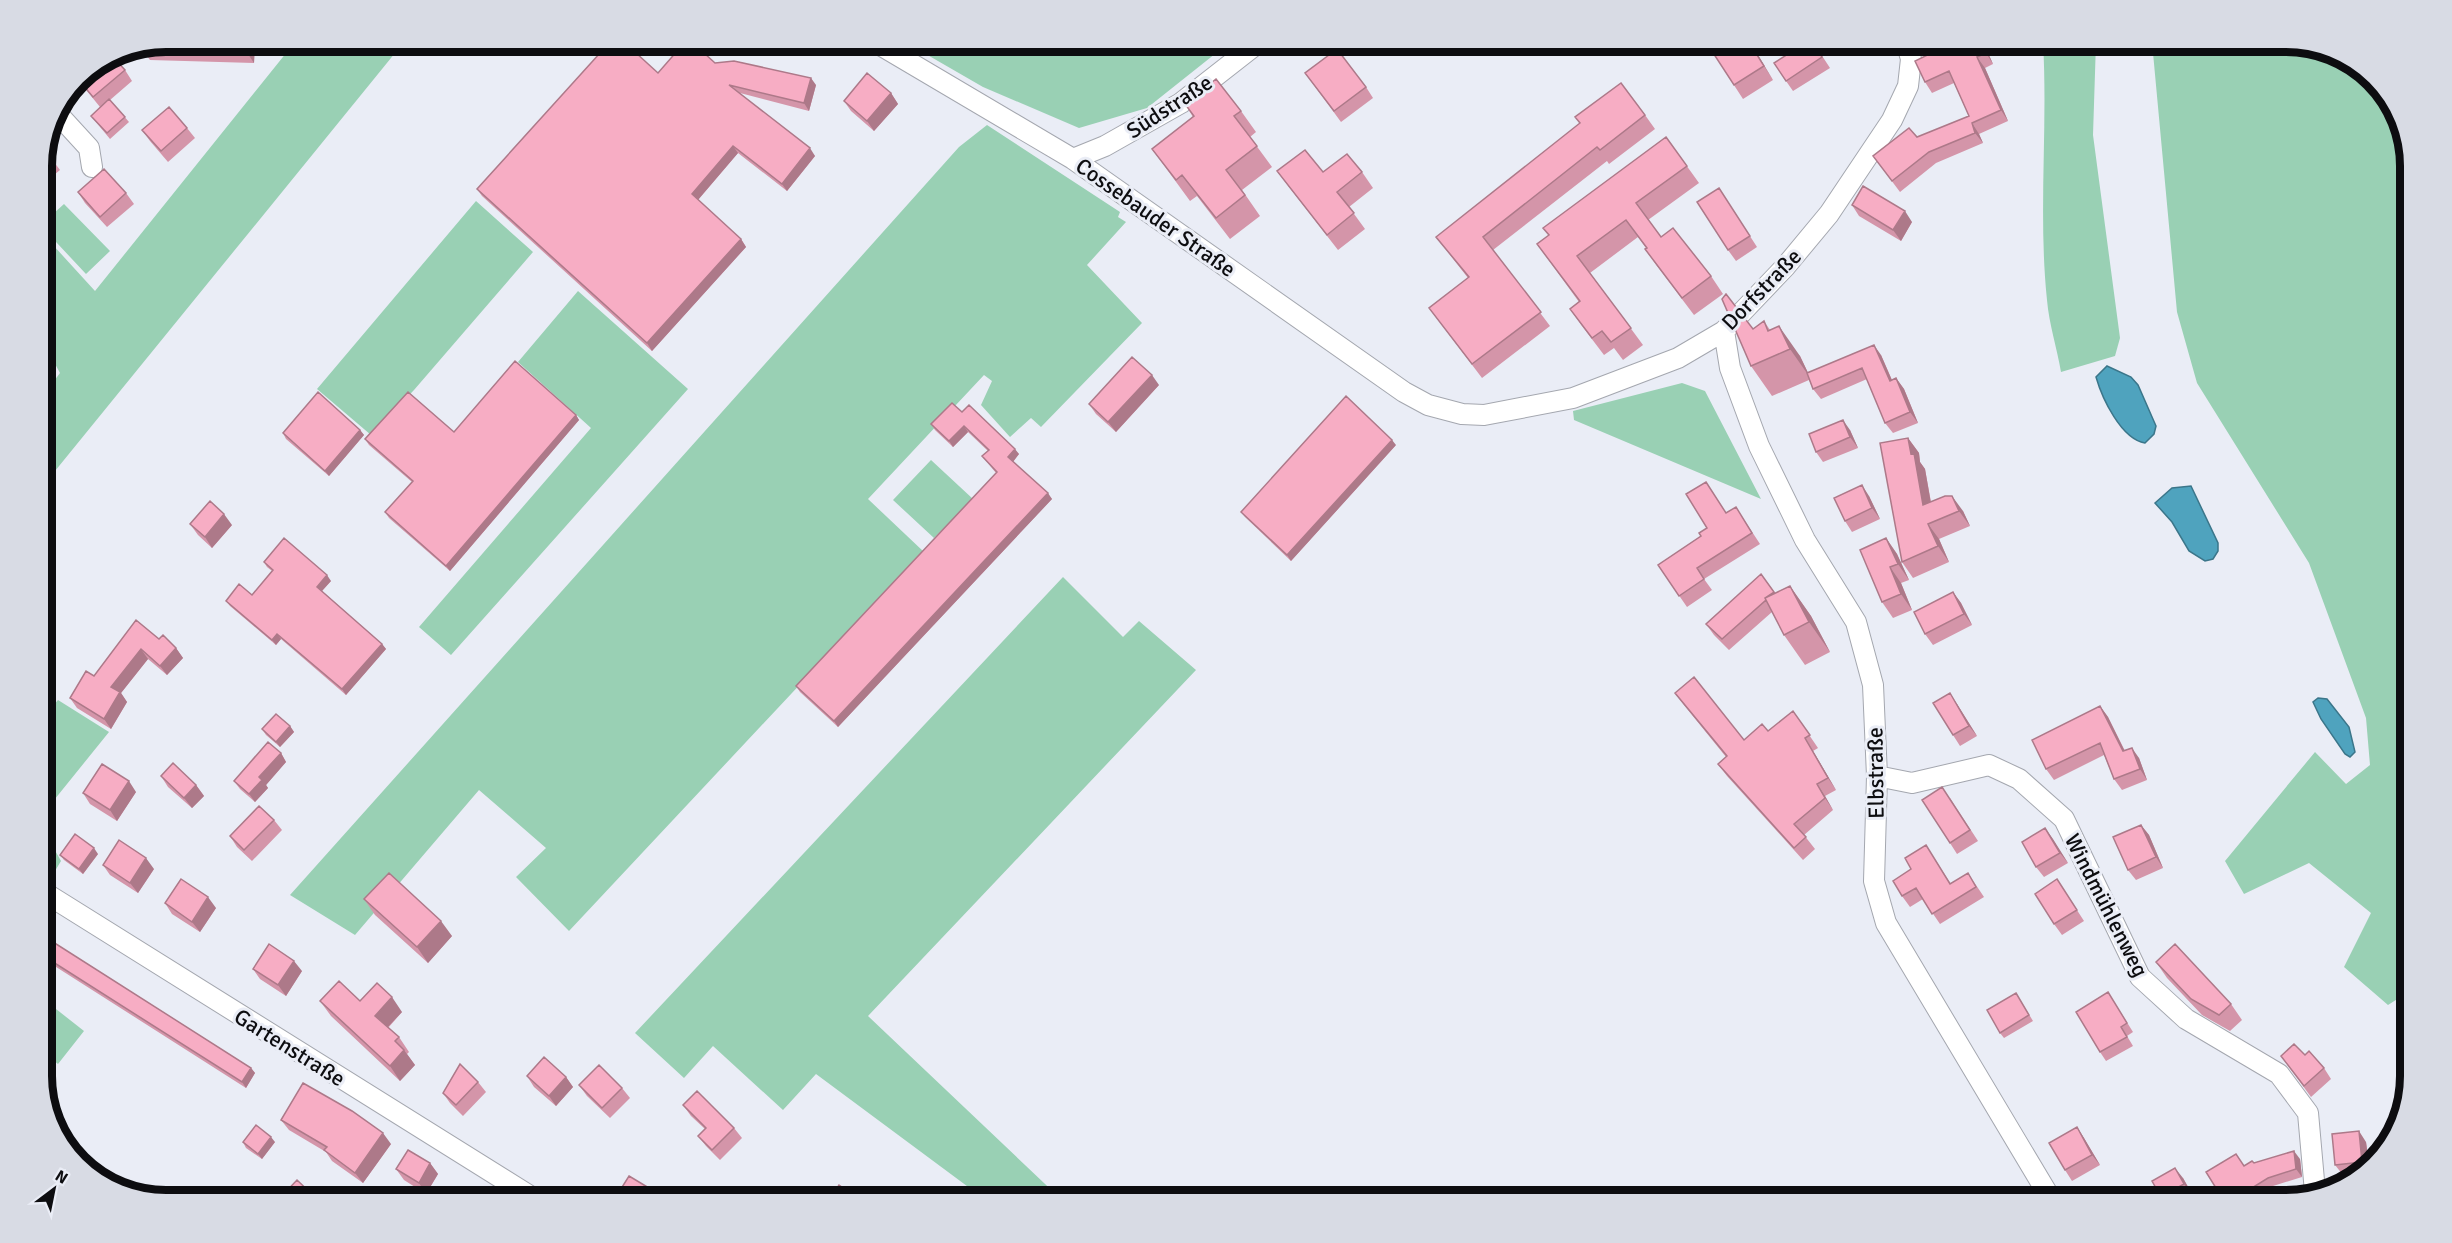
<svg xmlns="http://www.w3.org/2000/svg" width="2452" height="1243" font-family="Signika,sans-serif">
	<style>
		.green { fill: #99d0b4 }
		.water { fill: #4fa3be; stroke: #3b768a; stroke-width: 1.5 }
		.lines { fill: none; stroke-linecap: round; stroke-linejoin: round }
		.street-casing { stroke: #a4a7af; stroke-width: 22 }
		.street { stroke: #fff; stroke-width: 20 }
		.wall { fill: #d495a9 }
		.shaded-wall { fill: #ad7989 }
		.building { fill: #f7adc4; stroke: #ad7989; stroke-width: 1.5 }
		.labels { text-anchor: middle; stroke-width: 6; stroke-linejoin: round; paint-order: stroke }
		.street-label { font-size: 22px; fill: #0d0d10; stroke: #eaedf6 }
		.rim { fill: none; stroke: #0d0d10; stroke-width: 8 }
	</style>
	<rect width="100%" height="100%" fill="#eaedf6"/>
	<path class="green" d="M295,42H404L42,487V397L60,373L42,340V233L95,291Z
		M905,42H1230L1147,108L1079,128L983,87Z
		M2043,42H2096L2093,135L2120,338L2115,356L2061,372C2057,348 2049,324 2047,300C2038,214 2048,128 2043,42Z
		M2152,42H2286L2340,55L2389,98L2410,159V991L2388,1005L2344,967L2371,913L2309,863L2244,894L2225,861L2315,752L2346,784L2370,765L2366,718L2309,563L2197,383L2177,312Z
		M987,125L1120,212L1118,217L1126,222L1087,265L1142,323L1041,427L1031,418L1010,437L981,405L992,381L984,375L868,499L924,552L569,931L516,877L546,848L479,790L355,935L290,895L959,147Z
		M476,201L533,252L414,390L371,435L317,389Z
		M64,204L110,251L86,274L42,227V224Z
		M578,291L688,389L451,655L419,627L591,428L518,362Z
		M1682,383L1705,391L1761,499L1574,420L1573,411Z
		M931,460L973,499L934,538L893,500Z
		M1063,577L1123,637L1139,621L1196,670L868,1016L1063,1201H984L975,1192L816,1074L783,1110L713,1046L684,1078L635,1033Z
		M58,700L109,732L42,815V719Z
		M44,831L61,861L55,871L42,862V835Z
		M42,998L84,1031L58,1064L42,1051Z"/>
	<path class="water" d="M2107,366L2131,377L2138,385L2156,426L2154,434L2145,443C2121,439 2102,398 2096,377Z
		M2191,486L2218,543V551L2213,559L2205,561L2189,551L2172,522L2155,503L2172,488Z
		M2318,698L2327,699L2349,727L2355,752L2350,757L2345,754L2321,719L2313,702Z"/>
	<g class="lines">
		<g class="street-casing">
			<path id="street" d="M875,42L1073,159L1404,392L1428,405L1462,414L1484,415L1573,398L1678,358L1724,331L1785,267L1829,214L1892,120L1908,86L1911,59L1906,42
				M56,112L89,148L92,167
				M1073,159L1105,146L1181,103L1259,42
				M1724,331L1730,368L1759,446L1805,540L1856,622L1873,685L1877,776L1874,881L1886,923L2052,1201
				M1877,776L1912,783L1989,765L2019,779L2064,819L2140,977L2186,1019L2279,1074L2308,1113L2315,1192
				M42,891L538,1201"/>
		</g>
		<use href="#street" class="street"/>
	</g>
	<path class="wall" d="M166,42H269H255L254,63L150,60L143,51Z
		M1361,42H1369L1364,46Z
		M1706,42H1750L1773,80L1743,99Z
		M1813,42L1830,68L1793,91L1786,81Z
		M1853,42H1869L1857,48Z
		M1954,42H1983L1993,64L1985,68L2008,121L1979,134L1983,143L1936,163L1900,192L1873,156L1969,116L1954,83L1932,93L1925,82Z
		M715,63L816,85L809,111L740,93L815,156L787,191L738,153L698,200L741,239L746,247L652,351L482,196L477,189L658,73Z
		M125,70L132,81L110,100L129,122L110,139L91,116L100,107L78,80L79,78Z
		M1305,73L1366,87L1373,98L1341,122Z
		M891,93L898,104L874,131L851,111L844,101Z
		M1185,104L1241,111L1256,132L1250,137L1272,167L1242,190L1260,216L1230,239L1197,196L1190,201L1152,149L1193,117Z
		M1645,115L1655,129L1609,164L1607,161L1493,250L1550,326L1482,378L1429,308L1468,278L1436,237Z
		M187,128L195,138L168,162L150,141L142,130Z
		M1666,137L1699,183L1648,220L1661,237L1711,276L1723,294L1694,315L1657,266L1645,249L1646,248L1638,237L1590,273L1643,345L1623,360L1614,348L1604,355L1582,326L1570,309L1579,302L1537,244L1549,236Z
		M42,159L54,162L60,170L42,185Z
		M1277,171L1362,172L1373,188L1349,207L1365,229L1338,250L1289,187Z
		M78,192L126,193L134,204L107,227L85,203Z
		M1726,199L1757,247L1736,261L1728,250Z
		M1852,205L1912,222L1901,241L1859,216Z
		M1764,321L1770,330L1800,356L1808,373L1881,355L1892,380L1896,378L1904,389L1918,423L1893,433L1885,423L1867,379L1821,399L1813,389L1809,380L1772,396L1751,366L1753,329Z
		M1159,385L1116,432L1096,414L1089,404Z
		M962,412L1019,454L1013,462L1052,499L838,727L800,692L796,686L996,473L982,456L988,451L968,432L953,447L935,430L931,424Z
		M576,415L579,420L450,571L389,518L385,512L412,482L369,445L365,439L454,432Z
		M360,430L364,435L329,476L286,439L283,433Z
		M1850,430L1858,448L1823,462L1816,452Z
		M1908,438L1919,453L1920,462L1925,469L1931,502L1963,511L1970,526L1939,539L1949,562L1913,578L1902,562Z
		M1396,445L1291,561L1245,517L1241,512Z
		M1706,482L1726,513L1743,518L1760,544L1704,579L1712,590L1687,607L1658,565L1701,536L1707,528Z
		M1869,496L1880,519L1852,532L1845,521Z
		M190,524L232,525L212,548L198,535Z
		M1886,538L1897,554L1909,580L1901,583L1912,610L1893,618L1882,602Z
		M264,562L331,581L322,591L382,644L386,649L346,695L281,639L276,645L230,606L226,601L252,595L272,571L267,567Z
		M1761,574L1775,593L1790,586L1811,616L1830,652L1805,665L1784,635L1772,612L1729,650L1714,635L1706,624Z
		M1953,592L1961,603L1972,625L1933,645L1925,634Z
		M159,639L176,648L183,658L167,675L148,659L121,693L127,702L111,729L77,708L70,698L94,676Z
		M1675,693L1744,740L1768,731L1801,723L1818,748L1813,751L1836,790L1825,796L1833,810L1804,835L1815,849L1803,860L1727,776L1718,764L1726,757L1684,705Z
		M1957,704L1977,736L1960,746L1953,735Z
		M2100,706L2108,717L2125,751L2139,758L2147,780L2122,790L2114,779L2104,755L2054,780L2046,769Z
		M290,726L294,732L280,747L266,735L262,729Z
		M281,753L286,762L266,785L268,788L255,802L240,789L234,781Z
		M161,776L196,785L204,796L192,808L168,787Z
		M136,792L117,821L90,804L83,793Z
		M1950,798L1978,841L1957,854L1950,843Z
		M274,820L282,830L252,861L237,847L230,836Z
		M2141,825L2149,835L2163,868L2136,880L2128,870Z
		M2045,828L2068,863L2044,877L2036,867Z
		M98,854L83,874L64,860L60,855Z
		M1933,856L1951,884L1968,873L1984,897L1940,924L1923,899L1910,907L1902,896Z
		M103,865L154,869L138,893L110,875Z
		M2057,879L2084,921L2062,935L2054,924Z
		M364,899L452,936L428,963L375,915Z
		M165,903L216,908L200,932L172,914Z
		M42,935L251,1068L255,1073L246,1088L42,958Z
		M2156,962L2231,1004L2242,1020L2230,1031L2202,1015L2167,978Z
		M253,969L302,971L286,996L260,979Z
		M2108,992L2133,1032L2127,1036L2133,1046L2106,1061L2100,1052Z
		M2016,993L2033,1021L2004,1038L2000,1033Z
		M320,1001H360L402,1012L388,1028L399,1037L409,1052L407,1054L415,1065L400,1081L331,1016Z
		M2305,1055L2324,1068L2331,1079L2311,1097L2281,1056Z
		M527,1076L566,1077L573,1087L556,1106L534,1087Z
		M478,1082L486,1092L463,1116L450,1103L443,1093Z
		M579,1085L622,1088L630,1098L610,1118L587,1096Z
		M683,1105L734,1128L742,1138L720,1160L706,1146L698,1136L705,1129L691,1116Z
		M281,1120L391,1144L363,1183L332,1161L326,1152L289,1130Z
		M2077,1127L2084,1138L2100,1165L2072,1181L2065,1170Z
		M243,1142H275L262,1159L246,1148Z
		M2366,1142L2369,1164L2360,1173L2343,1175L2335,1165Z
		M2300,1159L2302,1177L2273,1186L2249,1201H2224L2244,1166L2254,1163Z
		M430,1163L438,1174L426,1194L404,1180L396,1169Z
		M2183,1178L2192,1194L2180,1201H2164L2161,1197Z"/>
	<path class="shaded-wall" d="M248,42H255L254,63L248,54Z
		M1749,42H1750L1773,80L1764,66Z
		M1981,42H1983L1993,64L1986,53Z
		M1977,57L1985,68L2008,121L2001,110Z
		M811,78L816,85L809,111L804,103Z
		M891,93L898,104L874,131L867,121Z
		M1972,123L1979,134L1983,143L1975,133Z
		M733,146L738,153L697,201L692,194Z
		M810,148L815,156L787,191L782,184Z
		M1905,211L1912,222L1901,241L1893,230Z
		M741,239L746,247L652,351L647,343Z
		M1779,326L1800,356L1811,379L1790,349Z
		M1874,345L1881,355L1897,392L1890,381Z
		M1152,375L1159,385L1116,432L1108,422Z
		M1896,378L1904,389L1918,423L1910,412Z
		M576,415L579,420L450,571L446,566Z
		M1843,420L1850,430L1858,448L1850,437Z
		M964,426L968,432L953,447L949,441Z
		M360,430L364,435L329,476L325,471Z
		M1908,438L1919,453L1920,462L1925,469L1934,521L1923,505L1911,454Z
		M1392,440L1396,445L1291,561L1287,555Z
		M1015,449L1019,454L1012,463L1008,457Z
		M1862,485L1869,496L1880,519L1872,508Z
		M1048,493L1052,499L838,727L834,721Z
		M1952,496L1963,511L1970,526L1959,511Z
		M224,514L232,525L212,548L205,537Z
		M1928,524L1939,539L1949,562L1938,546Z
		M1886,538L1897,554L1909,580L1898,564Z
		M1890,567L1901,583L1912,610L1901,594Z
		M327,575L331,581L321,592L317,587Z
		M1790,586L1811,616L1830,652L1809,622Z
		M1953,592L1961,603L1972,625L1964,614Z
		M277,634L281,639L276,645L272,640Z
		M382,644L386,649L346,695L342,689Z
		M176,648L183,658L167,675L160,666Z
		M141,649L148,659L121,693L127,702L111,729L104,719L111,687Z
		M1950,693L1957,704L1977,736L1969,726Z
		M2100,706L2108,717L2130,762L2123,751Z
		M290,726L294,732L280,747L276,742Z
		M1805,738L1813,751L1836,790L1828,778Z
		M2132,748L2139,758L2147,780L2140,769Z
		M281,753L286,762L266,785L268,788L255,802L249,794L259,777Z
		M129,781L136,792L117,821L110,810Z
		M1817,784L1825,796L1833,810L1825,798Z
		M196,785L204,796L192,808L184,798Z
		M2141,825L2149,835L2163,868L2156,857Z
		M2045,828L2053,839L2068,863L2060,853Z
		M94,848L98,854L83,874L79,869Z
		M146,858L154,869L138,893L130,883Z
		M208,897L216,908L200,932L192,922Z
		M441,921L452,936L428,963L417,947Z
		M294,961L302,971L286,996L278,985Z
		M392,997L402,1012L385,1030L375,1016Z
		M404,1050L415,1065L400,1081L390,1066Z
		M251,1068L255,1073L246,1088L242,1082Z
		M566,1077L573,1087L556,1106L549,1096Z
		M2077,1127L2084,1138L2100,1165L2092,1155Z
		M2359,1131L2366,1142L2369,1164L2366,1167L2362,1162Z
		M383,1133L391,1144L363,1183L355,1173Z
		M271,1137L275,1142L262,1159L258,1154Z
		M2294,1151L2300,1159L2302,1177L2296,1169Z
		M430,1163L438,1174L426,1194L419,1183Z
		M2175,1168L2183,1178L2192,1194L2184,1184Z
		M659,1194L664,1201H654Z"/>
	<path class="building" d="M166,42H248V54L143,51V47Z
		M610,42H624L658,73L685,42H692L715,63L734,61L811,78L804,103L729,85L810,148L782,184L733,146L692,194L741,239L647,343L477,189Z
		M1706,42H1749L1764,66L1734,85Z
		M1807,42H1813L1822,57L1786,81L1774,63Z
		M1954,42H1981L1986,53L1977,57L2001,110L1972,123L1975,133L1929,152L1892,181L1873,156L1909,128L1917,137L1969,116L1949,71L1925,82L1915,61Z
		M1337,49L1366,87L1334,111L1305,73Z
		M112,56L125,70L93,97L78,79Z
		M867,73L891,93L867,121L844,101Z
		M1216,79L1241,111L1234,116L1257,146L1226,170L1245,195L1216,218L1182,175L1176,180L1152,149L1194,116L1185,104Z
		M1621,83L1645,115L1600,150L1597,147L1483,237L1541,312L1472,364L1429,308L1469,277L1436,237L1580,123L1575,117Z
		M109,99L125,117L107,133L91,116Z
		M169,107L187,128L161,151L142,130Z
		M1666,137L1687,166L1636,203L1661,237L1673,228L1711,276L1682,298L1645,249L1647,248L1626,220L1577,256L1631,328L1611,342L1602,331L1592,338L1570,309L1580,301L1537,244L1549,235L1543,228Z
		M44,150L54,162L42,172V159Z
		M1305,150L1323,172L1347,154L1362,172L1337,192L1354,213L1327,235L1277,171Z
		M104,169L126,193L100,217L78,192Z
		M1863,186L1905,211L1893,230L1852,205Z
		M1719,188L1750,236L1728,250L1697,202Z
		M1726,294L1753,329L1764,321L1768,331L1779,326L1790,349L1751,366L1722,299Z
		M1874,345L1890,381L1896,378L1910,412L1885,423L1862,368L1813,389L1807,373Z
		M1132,357L1152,375L1108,422L1089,404Z
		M515,361L576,415L446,566L385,512L413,481L365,439L408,392L454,432Z
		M318,392L360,430L325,471L283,433Z
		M1346,396L1392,440L1287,555L1241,512Z
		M952,403L962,412L969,405L1015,449L1008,457L1048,493L834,721L796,686L997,472L982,456L989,450L964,426L949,441L931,424Z
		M1843,420L1850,437L1816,452L1809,434Z
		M1908,438L1911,454L1914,453L1923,505L1945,496H1952L1959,511L1928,524L1938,546L1902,562L1880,443Z
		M1706,482L1726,513L1736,507L1752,533L1697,568L1704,579L1679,596L1658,565L1701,536L1699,533L1707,528L1686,494Z
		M1862,485L1872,508L1845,521L1834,498Z
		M210,501L224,514L205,537L190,524Z
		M284,538L327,575L317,587L382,644L342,689L277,634L272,640L226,601L239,584L252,595L273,570L264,562Z
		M1886,538L1898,564L1890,567L1901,594L1882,602L1860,550Z
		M1761,574L1774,592L1765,598L1766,600L1722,639L1706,624Z
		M1790,586L1809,622L1784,635L1765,598Z
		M1953,592L1964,614L1925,634L1914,612Z
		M136,620L159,639L163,635L176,648L160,666L141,649L111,687L120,692L104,719L70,698L86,671L94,676Z
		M1694,677L1744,740L1762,724L1768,731L1793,711L1810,735L1805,738L1828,778L1817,784L1825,798L1794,824L1806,837L1794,848L1718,764L1727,756L1675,693Z
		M1950,693L1969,726L1953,735L1933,703Z
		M2100,706L2123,751L2132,748L2140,769L2114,779L2100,743L2046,769L2032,740Z
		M276,714L290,726L276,742L262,729Z
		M268,742L281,753L259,777L262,780L249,794L234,781Z
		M173,763L196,785L184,798L161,776Z
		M102,764L129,781L110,810L83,793Z
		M1942,787L1970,830L1950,843L1922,800Z
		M259,806L274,820L244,850L230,836Z
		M2141,825L2156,857L2128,870L2113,837Z
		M2045,828L2060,853L2036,867L2022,842Z
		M75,834L94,848L79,869L60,855Z
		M119,840L146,858L130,883L103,865Z
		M1926,845L1950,884L1968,873L1976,887L1932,914L1916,888L1902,896L1893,881L1911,869L1905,858Z
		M389,873L441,921L417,947L364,899Z
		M181,879L208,897L192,922L165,903Z
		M2057,879L2077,910L2054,924L2035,894Z
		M42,935L251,1068L242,1082L42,955Z
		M269,944L294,961L278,985L253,969Z
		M2175,944L2231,1004L2219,1015L2191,999L2156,962Z
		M339,981L360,1001L377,983L392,997L375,1016L399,1037L395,1041L404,1050L390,1066L320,1001Z
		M2108,992L2127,1023L2121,1027L2127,1037L2100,1052L2076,1012Z
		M2016,993L2029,1015L2000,1033L1987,1010Z
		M2294,1044L2305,1055L2309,1051L2324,1068L2304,1086L2281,1056Z
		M544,1057L566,1077L549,1096L527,1076Z
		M460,1064L478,1082L456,1105L443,1093Z
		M599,1065L622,1088L602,1108L579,1085Z
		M303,1083L352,1111L383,1133L355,1173L324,1150L327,1147L281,1120Z
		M697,1091L734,1128L712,1150L698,1136L706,1128L683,1105Z
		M256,1125L271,1137L258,1154L243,1142Z
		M2077,1127L2092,1155L2065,1170L2049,1143Z
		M2359,1131L2362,1162L2335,1165L2332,1134Z
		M408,1150L430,1163L419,1183L396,1169Z
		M2294,1151L2296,1169L2268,1178L2231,1201H2224L2206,1172L2236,1154L2244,1166L2252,1161L2254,1163Z
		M2175,1168L2184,1184L2161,1197L2152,1181Z
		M629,1176L659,1194L654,1201H616L614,1200Z
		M297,1180L319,1201H277Z
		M839,1185L862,1201H828Z
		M357,1187L374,1199L373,1201H346Z
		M470,1192L486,1201H466Z"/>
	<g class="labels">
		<g class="street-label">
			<text transform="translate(1169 106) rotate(-33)" y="8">Südstraße</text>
			<text transform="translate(1156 217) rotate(35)" y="8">Cossebauder Straße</text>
			<text transform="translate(1761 289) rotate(-46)" y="8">Dorfstraße</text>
			<text transform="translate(1875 773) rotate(-91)" y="8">Elbstraße</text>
			<text transform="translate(2107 905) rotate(63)" y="8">Windmühlenweg</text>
			<text transform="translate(290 1047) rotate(32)" y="8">Gartenstraße</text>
		</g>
	</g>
	<path d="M0 0H2452V1243H0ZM166 52H2286A114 114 0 0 1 2400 166V1076A114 114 0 0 1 2286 1190H166A114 114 0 0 1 52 1076V166A114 114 0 0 1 166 52Z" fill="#d8dbe4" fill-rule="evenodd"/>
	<path class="rim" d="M166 52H2286A114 114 0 0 1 2400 166V1076A114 114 0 0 1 2286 1190H166A114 114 0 0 1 52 1076V166A114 114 0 0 1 166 52Z"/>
	<g transform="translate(54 1189) rotate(32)" stroke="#eaedf6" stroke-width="4.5" paint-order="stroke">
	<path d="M0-4.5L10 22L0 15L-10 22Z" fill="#0d0d10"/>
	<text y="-9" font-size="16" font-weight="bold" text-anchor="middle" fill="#0d0d10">N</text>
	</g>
</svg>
